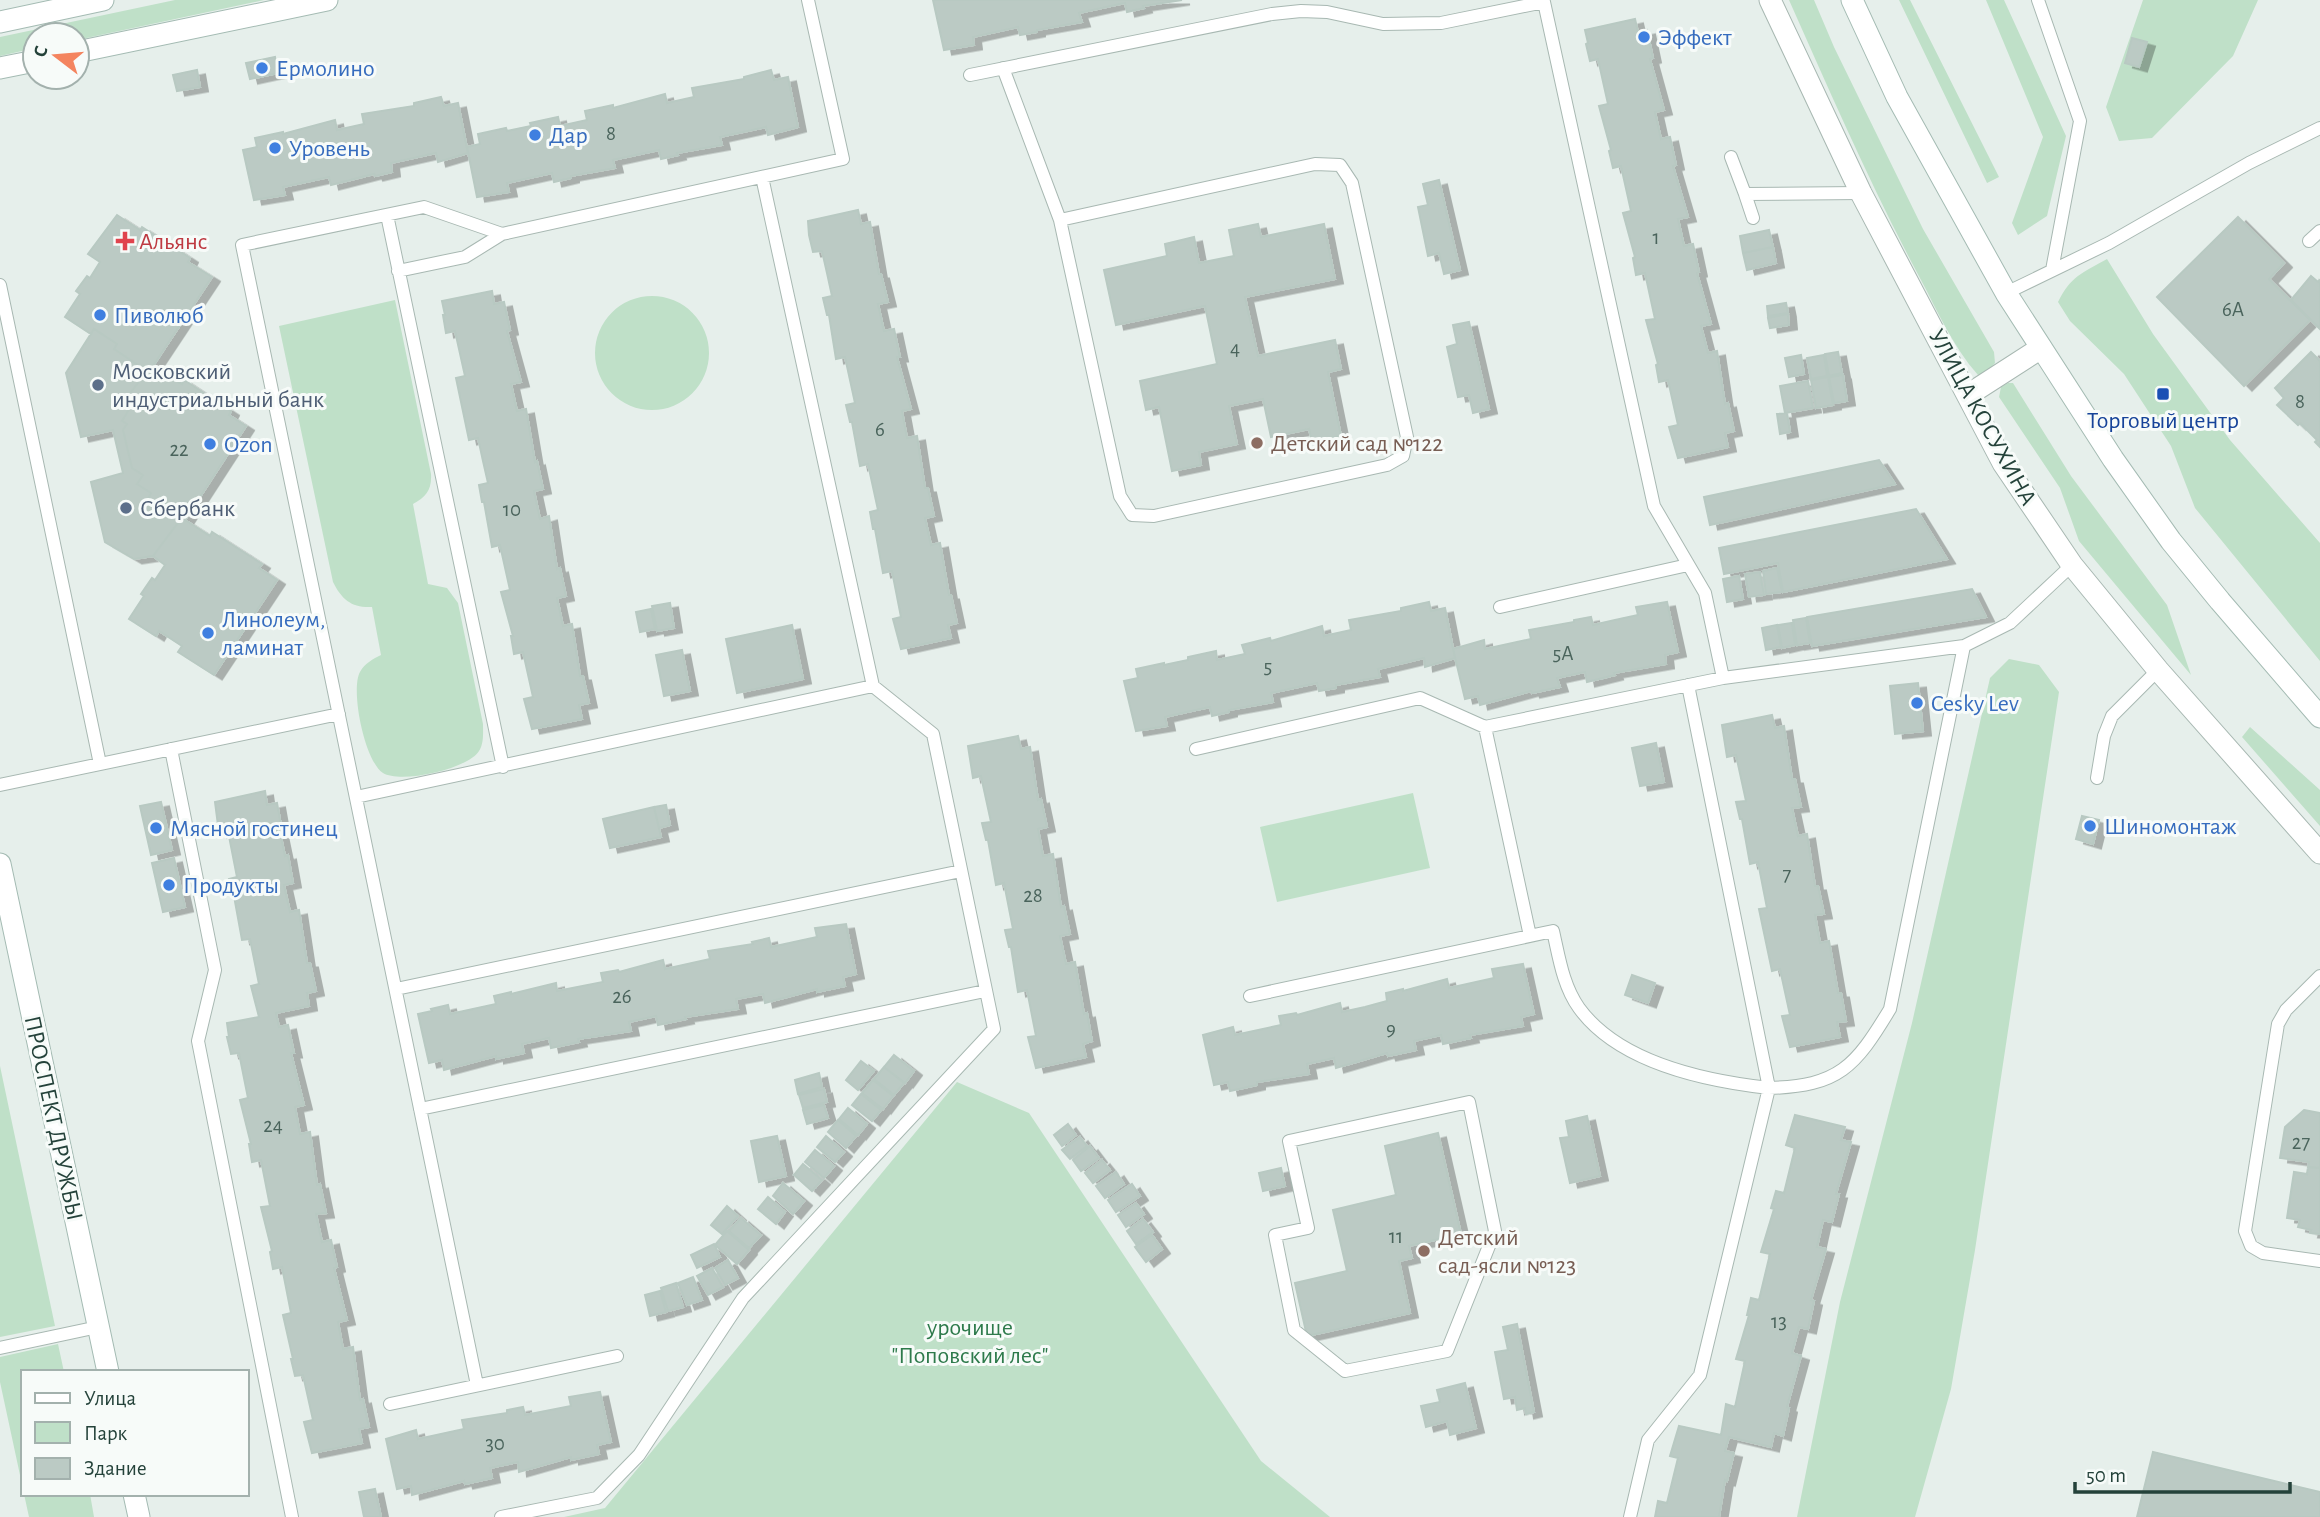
<svg xmlns="http://www.w3.org/2000/svg" width="2320" height="1517" font-family="'Alegreya Sans',sans-serif">
	<style>
		.green { fill: #bfe0c8 }
		.building { fill: #bbcac4; stroke: #b8c9c2; stroke-width: 2; filter: url(#shadow) }
		.lines { fill: none; stroke-linecap: round; stroke-linejoin: round }
		.lane-casing { stroke: #a8b8b2; stroke-width: 14 }
		.street-casing { stroke: #a8b8b2; stroke-width: 23 }
		.secondary-casing { stroke: #a4bbb3; stroke-width: 23 }
		.lane { stroke: #fff; stroke-width: 12 }
		.street { stroke: #fff; stroke-width: 21 }
		.secondary { stroke: #fff; stroke-width: 21 }
		.shop-dot { fill: #3f7fe0; stroke: #f7fbf9; stroke-width: 2.5 }
		.health-dot { fill: #e0444e; stroke: #f7fbf9; stroke-width: 2.5 }
		.service-dot { fill: #5c6f8a; stroke: #f7fbf9; stroke-width: 2.5 }
		.transit-dot { fill: #1a4fb4; stroke: #f7fbf9; stroke-width: 2.5 }
		.education-dot { fill: #8d6e63; stroke: #f7fbf9; stroke-width: 2.5 }
		.labels { text-anchor: middle; stroke-width: 6; stroke-linejoin: round; paint-order: stroke }
		.number-label { font-size: 21px; fill: #4a645c }
		.shop-label { font-size: 24px; fill: #366cbe; stroke: #f7fbf9; text-anchor: start }
		.health-label { font-size: 24px; fill: #be3a42; stroke: #f7fbf9; text-anchor: start }
		.service-label { font-size: 24px; fill: #4e5e75; stroke: #f7fbf9; text-anchor: start }
		.street-label { font-size: 24px; fill: #24423a; stroke: #f7fbf9 }
		.transit-label { font-size: 24px; fill: #164399; stroke: #f7fbf9 }
		.education-label { font-size: 24px; fill: #785e54; stroke: #f7fbf9; text-anchor: start }
		.park-label { font-size: 24px; fill: #2d7a4b; stroke: #f7fbf9 }
	</style>
	<defs>
		<filter id="shadow"><feDropShadow dx="8" dy="4.5" stdDeviation="0" flood-color="#0004"/></filter>
	</defs>
	<rect width="100%" height="100%" fill="#e6efeb"/>
	<path class="green" d="M175,0H264L77,40V35H35V48L0,56V37Z
		M1789,0H1814L1834,47L1923,229L1994,352L1995,363L1986,373L1978,375C1953,347 1938,312 1921,280C1872,189 1831,94 1789,0Z
		M1899,0H1910L1999,177L1987,183Z
		M1986,0H2004L2066,136L2047,216L2018,235L2012,223L2043,137Z
		M2143,0H2258L2233,56L2152,138L2119,141L2106,107Z
		M2107,259L2153,334L2230,440L2320,543V661L2195,508L2171,446L2124,374L2070,321L2058,302C2071,276 2082,273 2107,259Z
		M595 353a57 57 0 1 1 114 0a57 57 0 1 1-114 0Z
		M395,300L431,474C432,490 426,497 413,504L428,584L447,588L458,603L483,724C483,733 484,743 479,751C468,769 401,784 383,773C365,762 350,690 360,672C365,663 373,659 381,655L372,607C352,608 342,600 333,582L279,326Z
		M2008,383H2013L2071,476L2167,605L2191,675L2079,541L2060,488L1999,397L2001,387Z
		M2009,659L2039,665L2059,692L1975,1250L1951,1389L1915,1517H1797L1840,1302L1912,1023L1990,678Z
		M2250,727L2320,790V826L2242,737Z
		M1413,793L1430,868L1277,902L1260,827Z
		M0,1066L55,1326L0,1337Z
		M957,1082L1029,1113L1261,1461L1330,1517H564L605,1508Z
		M58,1344L64,1372H23V1489L0,1382V1357Z
		M24,1494H90L94,1517H29Z"/>
	<path class="building" d="M933,0H1182L1143,6L1144,8L1127,12L1125,3L1079,13L1082,22L1037,30V32L1020,35L1018,27L973,37L974,45L944,50Z
		M1635,19L1638,32L1647,30L1653,58L1650,59L1664,110L1655,112L1661,139L1670,137L1676,165L1673,166L1688,217L1678,219L1684,246L1693,244L1699,272L1697,273L1711,324L1701,326L1708,353L1717,351L1725,404L1728,403L1734,431L1725,433L1728,447L1678,458L1669,427L1678,425L1668,380L1659,382L1656,365L1658,364L1646,320L1655,319L1645,273L1636,275L1633,258L1635,257L1623,213L1631,211L1621,166L1613,168L1609,151L1611,150L1599,106L1608,104L1598,59L1590,61L1586,44L1588,43L1585,30Z
		M2132,38L2147,42L2139,67L2125,63Z
		M275,57L278,73L250,79L246,63Z
		M197,70L200,87L177,91L173,75Z
		M771,70L774,80L788,77L798,127L768,135L766,127L720,137L722,145L677,153L678,155L661,159L659,150L613,160L615,168L571,176V178L554,182L552,173L507,183L509,192L477,197L467,147L480,144L478,134L506,128L507,131L531,126L530,123L558,117L560,126L587,120L585,111L613,105V108L665,94L667,103L694,97L692,88L744,79V77Z
		M441,97L444,106L458,103L468,153L438,162L436,153L391,163L392,172L375,176L374,174L331,185L329,177L283,187L285,195L254,200L243,150L257,147L255,138L283,132V134L335,120L337,130L364,124L362,114L414,106V103Z
		M1439,180L1460,270L1444,274L1439,253L1428,256L1418,207L1428,205L1423,184Z
		M858,210L861,224L870,222L879,274H881L888,302L878,304L884,331L894,329L900,357H897L911,409L902,411L907,438L917,436L925,488H928L934,516L925,518L931,545L940,543L949,595H951L957,623L948,625L951,638L901,649L893,619L901,617L892,571L883,573L875,529H873L870,512L878,510L868,464L860,466L852,422H850L846,405L855,403L845,357L836,359L829,315H827L823,298L832,296L827,273L822,251L813,252L809,235L808,221Z
		M117,215L140,230L142,227L190,258L188,262L212,277L153,366L182,384L184,380L231,411L229,415L246,426L185,520L210,536L212,532L262,564L259,568L277,580L214,675L178,652L182,646L159,631L156,636L129,619L144,596L141,594L152,578L155,580L165,565L153,556L180,520L148,499L151,493L137,484L143,475L132,468L123,430L127,424L122,421L130,408L122,404L147,371L114,349L117,344L94,329L91,334L65,317L80,294L76,291L87,276L90,278L100,262L88,254Z
		M2238,217L2284,263L2269,279L2310,320L2244,386L2157,297Z
		M1258,224L1261,237L1324,224L1335,279L1245,297L1258,356L1335,340L1341,369L1328,372L1341,436L1312,442L1309,429L1271,437L1263,399L1229,406L1237,444L1199,452L1201,465L1172,471L1159,407L1146,410L1140,381L1217,364L1205,306L1116,325L1104,270L1167,256L1165,244L1194,237L1199,263L1234,256L1229,230Z
		M1769,230L1773,247L1743,253L1740,236Z
		M1773,247L1776,263L1747,270L1743,253Z
		M2311,276L2318,282L2320,280V329L2291,300Z
		M492,291L494,304L504,302L510,330L507,331L521,382L511,384L517,411L526,409L535,462L537,461L543,489L534,491L540,519L549,516L557,569L560,568L566,596L557,598L563,626L572,624L580,676H583L589,703L579,705L582,719L532,729L524,699L533,697L523,652L514,654L511,636H513L501,592L510,590L500,545L492,547L484,502H482L479,485L488,483L483,461L478,438L469,440L456,378L465,376L455,331L446,333L443,315H445L442,301Z
		M1786,303L1788,313L1768,316L1767,306Z
		M1788,314L1789,325L1770,328L1768,318Z
		M1469,322L1489,409L1473,413L1469,395L1458,397L1447,347L1457,344L1453,325Z
		M94,329L117,344L114,349L147,371L122,404L130,408L122,421L127,424L123,430L132,468L143,475L137,484L151,493L148,499L180,520L153,556L134,559L105,542L91,482L123,473L113,430L81,437L66,373Z
		M1838,352L1842,373L1829,376L1825,354Z
		M2311,352L2320,361V447L2315,442L2317,440L2300,423L2298,425L2277,405L2284,398L2275,388Z
		M1801,355L1804,374L1789,377L1785,358Z
		M1824,355L1827,376L1811,379L1807,358Z
		M1843,375L1847,401L1834,403L1829,377Z
		M1828,377L1833,405L1816,408L1811,380Z
		M1808,381L1813,408L1785,413L1780,386Z
		M1787,413L1790,432L1780,434L1777,414Z
		M1879,460L1895,484L1710,525L1704,497Z
		M1916,509L1947,559L1783,592L1778,563L1724,574L1719,548Z
		M1777,568L1782,592L1766,594L1763,571Z
		M1760,572L1764,595L1749,597L1745,574Z
		M1739,576L1743,599L1727,602L1723,579Z
		M1972,589L1986,617L1812,646L1807,617Z
		M1429,602L1431,611L1445,608L1455,658L1425,667L1424,658L1378,669L1380,677L1336,685V688L1319,691L1317,683L1271,693L1273,702L1229,710V712L1212,716L1210,707L1187,712L1165,717L1167,726L1136,731L1124,681L1138,678L1136,669L1164,663V665L1188,660V657L1216,651L1217,660L1245,654L1242,645L1270,638L1271,641L1322,626L1324,636L1351,630L1349,620L1401,611V608Z
		M1667,602L1678,652L1665,655L1666,664L1614,673L1615,675L1587,682L1585,672L1557,678L1560,687L1532,693L1531,691L1480,705L1478,696L1465,699L1453,649L1484,640L1485,649L1531,639L1529,630L1574,622V620L1591,617L1593,625L1615,620L1638,615L1636,607Z
		M670,603L674,628L657,631L652,606Z
		M651,609L655,629L640,632L636,612Z
		M1806,618L1810,643L1797,645L1793,620Z
		M1792,623L1795,645L1782,648L1778,625Z
		M792,625L803,679L737,693L726,639Z
		M1777,625L1781,647L1766,650L1762,628Z
		M682,650L690,691L664,696L656,655Z
		M1918,683L1923,731L1895,734L1890,686Z
		M1772,715L1775,728L1784,726L1792,779H1795L1801,807L1792,808L1798,836L1807,834L1815,886H1818L1824,914L1815,915L1820,943L1829,941L1838,993H1841L1846,1021L1837,1022L1840,1037L1790,1047L1782,1016L1790,1015L1780,969L1772,971L1759,909L1767,908L1758,862L1750,864L1742,819H1740L1736,802L1746,801L1736,755L1727,757L1722,725Z
		M1018,736L1021,749L1030,747L1038,800L1041,799L1047,827L1038,829L1043,856L1053,854L1061,907L1064,906L1070,934L1060,936L1066,964L1075,962L1084,1014L1087,1013L1092,1041L1083,1044L1086,1057L1036,1068L1028,1037L1036,1036L1027,990L1018,992L1011,947H1009L1005,930L1013,929L1004,883L996,885L988,840H986L982,823L991,822L981,776L973,778L968,746Z
		M1656,743L1664,782L1640,786L1632,748Z
		M265,791L267,805L277,803L282,831L280,832L285,856L288,855L293,883L284,885L290,912L299,910L307,963H310L316,991L307,993L309,1006L276,1013L279,1027L288,1025L294,1053H291L304,1105L295,1107L300,1134L310,1132L317,1185L320,1184L326,1213L316,1214L322,1242L331,1240L337,1267L334,1268L347,1320L338,1322L343,1349L353,1347L360,1400L363,1399L369,1427L359,1429L362,1443L312,1453L304,1422L313,1420L303,1375L295,1376L291,1359H293L283,1315L291,1313L282,1267L273,1269L270,1252L272,1251L261,1207L270,1206L261,1160L252,1162L249,1144H251L240,1100L248,1098L239,1053L231,1054L227,1037H229L227,1023L259,1017L251,986L259,984L250,939L242,940L234,896H232L229,879L237,877L228,831L219,833L215,802Z
		M161,802L172,850L151,855L140,806Z
		M666,805L670,825L659,828L654,807Z
		M654,807L661,837L610,848L603,819Z
		M2082,816L2099,820L2093,844L2076,839Z
		M174,858L185,907L163,912L152,863Z
		M846,924L856,974L843,977L845,986L817,992V989L765,1003L763,994L736,999L738,1009L685,1017L686,1019L658,1025L656,1016L629,1022L631,1031L578,1039L579,1042L551,1048L549,1038L522,1044L524,1053L496,1059V1056L444,1070L442,1060L429,1063L418,1014L432,1011L431,1009L448,1005L450,1014L496,1004L494,996L511,992V994L556,983L557,991L603,982L601,973L618,970L619,972L663,960L665,969L710,959L708,951L753,944L752,942L769,938L771,947L817,937L815,928Z
		M1523,964L1534,1014L1521,1017L1523,1026L1470,1035L1471,1038L1443,1044L1441,1035L1414,1041L1416,1050L1388,1056L1387,1053L1336,1068L1334,1058L1307,1064L1309,1074L1257,1082V1085L1230,1091L1228,1082L1214,1085L1203,1035L1233,1027L1235,1035L1281,1025L1279,1016L1296,1013L1297,1015L1340,1003L1342,1012L1365,1007L1387,1001L1386,993L1403,989V991L1447,979L1449,988L1494,978L1492,969Z
		M1632,975L1655,983L1648,1003L1625,995Z
		M894,1055L914,1071L905,1083L884,1067Z
		M861,1061L874,1071L858,1090L846,1080Z
		M884,1067L904,1083L894,1095L874,1079Z
		M819,1073L822,1087L798,1094L795,1080Z
		M873,1080L893,1096L883,1109L862,1093Z
		M824,1089L827,1102L803,1108L799,1095Z
		M861,1094L881,1110L872,1121L852,1105Z
		M824,1105L828,1118L807,1124L803,1110Z
		M848,1108L867,1124L858,1135L839,1119Z
		M2304,1110L2320,1113V1168L2308,1167L2309,1162L2280,1158L2285,1127Z
		M1795,1115L1845,1127L1841,1140L1851,1142L1836,1194H1839L1832,1222L1823,1220L1817,1247L1826,1249L1811,1300L1814,1301L1808,1329L1799,1327L1792,1353L1801,1356L1787,1407L1789,1408L1783,1436L1774,1433L1771,1447L1729,1437L1725,1451L1734,1453L1727,1481L1725,1480L1719,1517H1655L1658,1501L1667,1503L1678,1458L1670,1456L1679,1426L1721,1435L1726,1404L1735,1407L1745,1361L1736,1359L1749,1315H1747L1751,1298L1759,1300L1770,1254L1761,1252L1774,1209L1771,1208L1776,1191L1784,1193L1795,1148L1786,1145Z
		M1587,1116L1600,1176L1570,1183L1560,1138L1569,1137L1566,1121Z
		M838,1120L856,1136L846,1148L828,1132Z
		M1068,1124L1076,1135L1062,1146L1054,1135Z
		M1438,1133L1461,1234L1409,1246L1412,1258L1399,1261L1410,1313L1307,1336L1295,1283L1347,1271L1333,1210L1396,1195L1385,1146Z
		M777,1136L786,1176L759,1182L751,1141Z
		M826,1136L844,1152L835,1162L817,1147Z
		M1080,1137L1087,1146L1070,1159L1062,1150Z
		M1090,1146L1099,1158L1081,1171L1073,1160Z
		M815,1150L834,1166L824,1178L805,1162Z
		M1102,1160L1110,1170L1093,1183L1085,1173Z
		M803,1164L822,1180L812,1191L794,1175Z
		M2308,1167L2320,1168V1234L2310,1233L2311,1230L2298,1227L2300,1220L2287,1218L2294,1172L2307,1174Z
		M1281,1168L1285,1186L1263,1191L1259,1173Z
		M1116,1172L1124,1184L1105,1198L1096,1186Z
		M783,1183L804,1201L793,1214L773,1196Z
		M1132,1184L1140,1196L1116,1212L1108,1200Z
		M768,1197L785,1212L776,1224L758,1209Z
		M1136,1203L1144,1214L1126,1227L1118,1215Z
		M727,1206L738,1216L722,1234L711,1225Z
		M741,1218L761,1235L749,1248L729,1231Z
		M1143,1219L1153,1232L1136,1244L1127,1231Z
		M727,1231L749,1250L737,1264L715,1245Z
		M1152,1235L1162,1249L1146,1262L1135,1247Z
		M714,1244L720,1257L697,1268L691,1255Z
		M728,1260L738,1278L725,1285L715,1268Z
		M712,1268L723,1287L708,1295L697,1276Z
		M693,1277L702,1300L687,1305L678,1283Z
		M676,1283L683,1307L668,1311L661,1288Z
		M660,1291L666,1312L650,1316L645,1295Z
		M1517,1324L1534,1412L1526,1414L1525,1408L1517,1410L1515,1397L1504,1399L1495,1352L1508,1350L1503,1327Z
		M1465,1383L1476,1428L1450,1435L1447,1421L1426,1427L1421,1406L1440,1402L1437,1390Z
		M600,1392L611,1442L597,1445L599,1454L571,1460V1457L519,1472L518,1462L490,1468L492,1478L465,1484L464,1481L412,1495L411,1486L397,1489L386,1439L416,1430L418,1439L464,1429L462,1420L507,1413V1410L523,1407L525,1415L571,1406L569,1397Z
		M2153,1452L2320,1492V1517H2137Z
		M375,1489L381,1517H364L359,1492Z"/>
	<g class="lines">
		<g class="lane-casing">
			<path id="lane" d="M2038,0L2080,121L2052,270
				M1003,68L1060,220
				M970,75L1272,14L1301,11L1327,12L1383,24L1441,23L1544,2L1654,506L1705,593L1723,678
				M1731,157L1745,194L1861,193
				M1315,164L1340,165L1352,183L1407,437L1403,456L1387,465L1154,516L1132,515L1120,496L1060,220Z
				M1745,194L1753,218
				M387,215L503,767
				M2309,241L2320,231
				M398,271L465,257L502,234L843,159L808,0
				M0,285L100,764
				M2006,293L2109,243L2249,163L2320,128
				M1500,607L1688,565
				M1485,727L1530,936
				M171,749L215,970L198,1041L292,1517
				M1196,749L1420,698L1485,727L1723,678L1964,646L2010,623L2072,565
				M2097,778L2104,736L2112,716L2158,670
				M0,785L339,714
				M356,797L873,686
				M2320,976L2286,1010L2278,1024L2245,1231L2251,1246L2263,1253L2320,1261
				M396,989L961,871
				M1250,996L1553,931C1559,957 1563,986 1579,1008C1619,1063 1706,1081 1769,1088L1688,685
				M1469,1102L1495,1231L1447,1351L1345,1371L1294,1330L1275,1235L1308,1228L1289,1141Z
				M420,1109L985,991
				M0,1348L98,1327
				M477,1385L242,245L424,207L502,234
				M390,1404L617,1356
				M501,1517L597,1498L639,1455L743,1298L994,1029L933,734L873,686L762,177
				M1630,1517L1648,1440L1700,1375L1769,1088C1839,1086 1855,1067 1890,1009L1964,646"/>
		</g>
		<g class="street-casing">
			<path id="street" d="M1770,0L1861,193L2003,463L2072,565L2158,670L2320,853
				M1968,395L2041,348"/>
		</g>
		<g class="secondary-casing">
			<path id="secondary" d="M1852,0L1897,97L2006,293L2113,459L2171,541L2220,601L2320,717
				M0,22L103,0
				M77,52L327,0
				M0,68L35,61
				M0,864L108,1372
				M134,1494L139,1517"/>
		</g>
		<use href="#lane" class="lane"/>
		<use href="#street" class="street"/>
		<use href="#secondary" class="secondary"/>
	</g>
	<g class="shop-dot">
		<circle cx="1644" cy="37" r="7"/>
		<circle cx="262" cy="68" r="7"/>
		<circle cx="535" cy="135" r="7"/>
		<circle cx="275" cy="148" r="7"/>
		<circle cx="100" cy="315" r="7"/>
		<circle cx="210" cy="444" r="7"/>
		<circle cx="208" cy="633" r="7"/>
		<circle cx="1917" cy="703" r="7"/>
		<circle cx="2090" cy="826" r="7"/>
		<circle cx="156" cy="828" r="7"/>
		<circle cx="169" cy="885" r="7"/>
	</g>
	<path class="health-dot" d="M121.5 230.5h7v7h7v7h-7v7h-7v-7h-7v-7h7z"/>
	<g class="service-dot">
		<circle cx="98" cy="385" r="7"/>
		<circle cx="126" cy="508" r="7"/>
	</g>
	<rect class="transit-dot" x="2156" y="387" width="14" height="14" rx="3.5"/>
	<g class="education-dot">
		<circle cx="1257" cy="443" r="7"/>
		<circle cx="1424" cy="1251" r="7"/>
	</g>
	<g class="labels">
		<g class="number-label">
			<text x="611" y="140">8</text>
			<text x="1656" y="244">1</text>
			<text x="2233" y="316">6А</text>
			<text x="1235" y="355">4</text>
			<text x="2300" y="408">8</text>
			<text x="880" y="436">6</text>
			<text x="179" y="456">22</text>
			<text x="512" y="516">10</text>
			<text x="1563" y="660">5А</text>
			<text x="1268" y="673">5</text>
			<text x="1787" y="881">7</text>
			<text x="1033" y="902">28</text>
			<text x="622" y="1003">26</text>
			<text x="1391" y="1035">9</text>
			<text x="273" y="1132">24</text>
			<text x="2301" y="1149">27</text>
			<text x="1396" y="1243">11</text>
			<text x="1779" y="1328">13</text>
			<text x="495" y="1450">30</text>
		</g>
		<g class="shop-label">
			<text x="1658" y="45">Эффект</text>
			<text x="276" y="76">Ермолино</text>
			<text x="549" y="143">Дар</text>
			<text x="289" y="156">Уровень</text>
			<text x="114" y="323">Пиволюб</text>
			<text x="224" y="452">Ozon</text>
			<text x="222" y="627">Линолеум,<tspan x="222" dy="28">ламинат</tspan></text>
			<text x="1931" y="711">Cesky Lev</text>
			<text x="2104" y="834">Шиномонтаж</text>
			<text x="170" y="836">Мясной гостинец</text>
			<text x="183" y="893">Продукты</text>
		</g>
		<g class="health-label">
			<text x="139" y="249">Альянс</text>
		</g>
		<g class="service-label">
			<text x="112" y="379">Московский<tspan x="112" dy="28">индустриальный банк</tspan></text>
			<text x="140" y="516">Сбербанк</text>
		</g>
		<g class="street-label">
			<text transform="translate(1983 417) rotate(61)" y="8">УЛИЦА КОСУХИНА</text>
			<text transform="translate(54 1118) rotate(78)" y="8">ПРОСПЕКТ ДРУЖБЫ</text>
		</g>
		<g class="transit-label">
			<text x="2163" y="428">Торговый центр</text>
		</g>
		<g class="education-label">
			<text x="1271" y="451">Детский сад №122</text>
			<text x="1438" y="1245">Детский<tspan x="1438" dy="28">сад-ясли №123</tspan></text>
		</g>
		<g class="park-label">
			<text x="970" y="1335">урочище<tspan x="970" dy="28">"Поповский лес"</tspan></text>
		</g>
	</g>
	<rect x="21" y="1370" width="228" height="126" fill="#f7fbf9" stroke="#a3b1ad" stroke-width="2"/>
	<rect x="35" y="1393" width="35" height="10" fill="#ffffff" stroke="#a3b1ad" stroke-width="2"/>
	<text x="84" y="1405" font-size="21" fill="#24423a">Улица</text>
	<rect x="35" y="1422" width="35" height="21" fill="#bfe0c8" stroke="#a3b1ad" stroke-width="2"/>
	<text x="84" y="1440" font-size="21" fill="#24423a">Парк</text>
	<rect x="35" y="1458" width="35" height="21" fill="#bbcac4" stroke="#a3b1ad" stroke-width="2"/>
	<text x="84" y="1475" font-size="21" fill="#24423a">Здание</text>
	<g transform="translate(56 56) rotate(286)"><circle r="33" fill="#f7fbf9" stroke="#a3b1ad" stroke-width="2"/>
	<path d="M0-5L12 26L0 18L-12 26Z" fill="#f4845f"/>
	<text y="-10" font-size="19" font-weight="bold" text-anchor="middle" fill="#24423a">С</text>
	</g>
	<path d="M2075 1482v10h215v-10" fill="none" stroke="#24423a" stroke-width="3.5"/>
	<text x="2086" y="1482" font-size="21" fill="#24423a" stroke="#f7fbf9" stroke-width="5" paint-order="stroke">50 m</text>
</svg>
